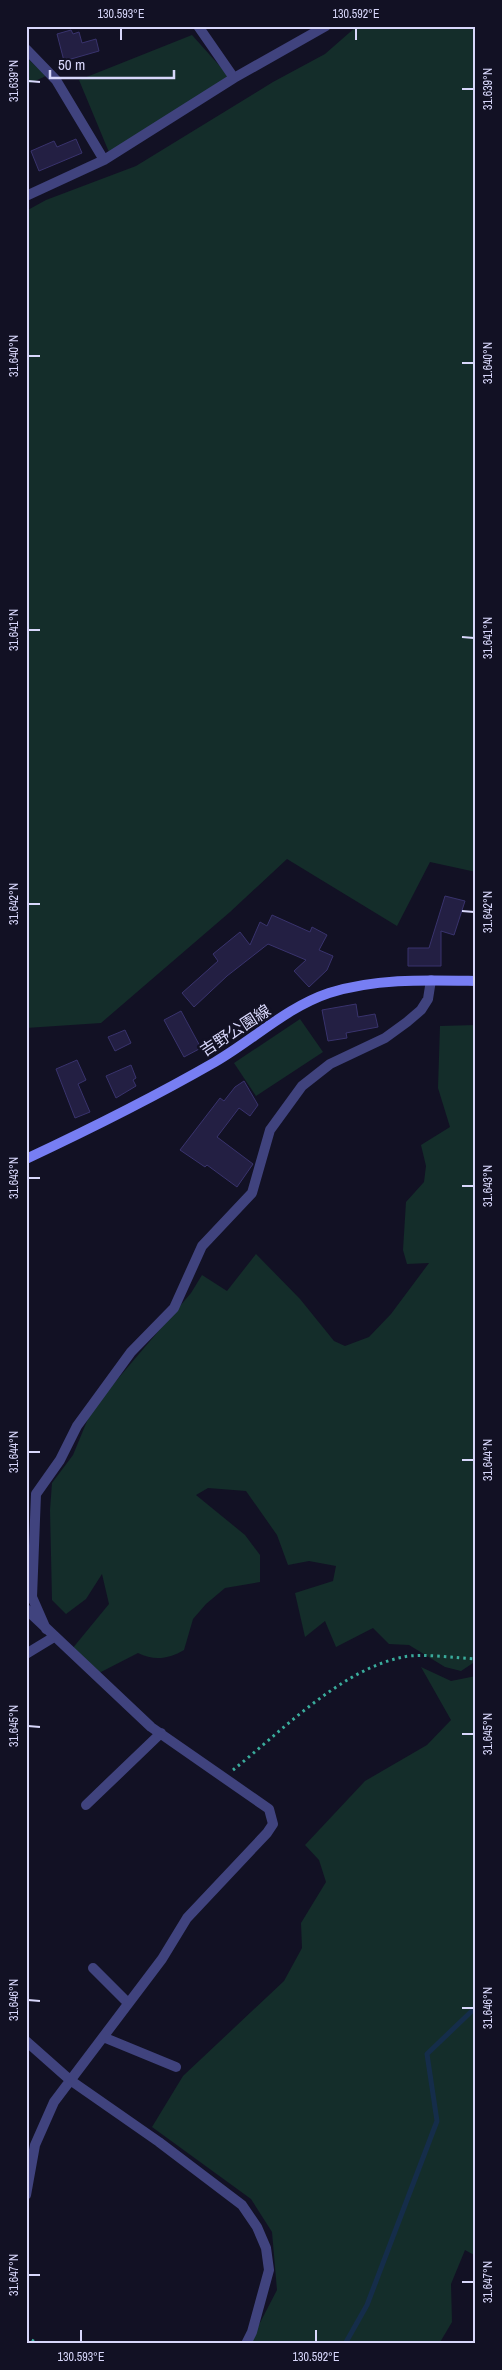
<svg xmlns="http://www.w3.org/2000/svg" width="502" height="2370" font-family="'Archivo Narrow','Noto Sans JP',sans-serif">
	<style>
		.green { fill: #142d2a }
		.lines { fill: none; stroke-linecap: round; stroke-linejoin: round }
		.stream { stroke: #152d4a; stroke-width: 5 }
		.building { fill: #231f43; stroke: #39336d }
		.path { stroke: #3aac9c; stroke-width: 3; stroke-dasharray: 2.5 4; stroke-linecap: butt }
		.lane { stroke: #40437e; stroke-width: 10 }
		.street { stroke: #40437e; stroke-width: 10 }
		.secondary { stroke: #777ef3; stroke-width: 10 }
		.ticks { fill: none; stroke: #d8d7fb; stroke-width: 2 }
		.labels { text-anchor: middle; stroke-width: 5; stroke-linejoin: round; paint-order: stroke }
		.street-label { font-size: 16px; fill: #d8d7fb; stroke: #121124 }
		.neatline { fill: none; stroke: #d8d7fb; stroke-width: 2 }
		.ticks-label { font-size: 12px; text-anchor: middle; fill: #d8d7fb }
	</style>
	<rect width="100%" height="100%" fill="#121124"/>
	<path class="green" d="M357,26H476V872L430,862L397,926L287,859L230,912L101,1023L26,1028V211L46,200L136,166L273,82L325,54Z
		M192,35L234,82L111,157L79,80Z
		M26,57L46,76L26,85Z
		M300,1019L323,1052L256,1096L234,1063Z
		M476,1025V1661L461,1671L445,1667L409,1645L389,1644L373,1628L336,1647L325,1621L305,1637L295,1593L333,1581L336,1566L309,1561L288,1565L277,1535L246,1491L208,1488L196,1495L245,1535L260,1555V1582L225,1588L206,1604L193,1619L184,1650C169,1659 154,1661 138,1653L99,1673L72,1649L109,1604L102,1574L86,1599L66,1614L52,1600L50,1510L52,1483L73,1455L92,1409L191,1293L202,1275L227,1291L256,1254L300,1299L334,1341L345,1346L369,1337L391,1314L429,1263L407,1264L403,1250L406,1202L424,1182L426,1166L421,1145L450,1127L438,1088L440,1026Z
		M421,1667L451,1681L476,1676V2256L465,2250L451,2284L452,2322L439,2344H249L277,2290L272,2232L251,2199L152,2127L183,2076L284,1981L302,1948L301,1923L326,1882L319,1860L305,1845L365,1781L427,1745L451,1720Z"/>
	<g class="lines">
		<path class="stream" d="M345,2344L367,2305L437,2121L427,2054L476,2007"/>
	</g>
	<path class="building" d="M71,30L73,34L79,32L82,43L96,39L99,51L64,61L57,34Z
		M76,139L82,153L39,171L31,151L54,141L57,147Z
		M445,896L465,901L454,935L441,931V966H408V948H429Z
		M272,915L310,932L312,927L327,935L319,950L333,956L327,970L309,987L294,971L306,960L268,944L227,976L194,1007L182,993L218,961L213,954L240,932L250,945L260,922L267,926Z
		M356,1004L358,1017L375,1014L378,1027L346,1033L347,1038L328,1041L322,1010Z
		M181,1011L201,1048L184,1057L164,1020Z
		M125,1030L131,1043L115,1051L108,1037Z
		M77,1060L86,1080L78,1084L90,1112L75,1118L56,1069Z
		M131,1065L136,1078L133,1080L136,1086L116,1098L106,1076Z
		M244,1081L258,1105L250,1116L239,1108L217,1137L253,1164L237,1187L207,1165L205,1167L180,1150L220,1098L224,1101L235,1087Z"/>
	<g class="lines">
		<path class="path" d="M233,1770C282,1731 340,1670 403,1657C421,1653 456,1658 476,1659
			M26,2337L39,2344"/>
		<path class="lane" d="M198,26L234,78
			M26,49L56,80L104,160
			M26,196L104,160L234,78L326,26"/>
		<path class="street" d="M26,1609L151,1727L269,1809L273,1824L267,1833L187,1918L162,1959L54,2102L35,2145L26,2195
			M46,1629L32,1597L36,1494L60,1460L77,1426L131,1352L174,1308L202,1246L252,1193L270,1130L302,1086L330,1064L385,1038L407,1022L421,1010L428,999L431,980
			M26,1654L54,1637
			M86,1805L161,1733
			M93,1968L128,2003
			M103,2037L176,2067
			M26,2041L70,2080L159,2142L242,2205L257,2227L266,2248L269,2270L252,2332L246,2344"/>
		<path class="secondary" d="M26,1159C90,1129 154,1097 215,1062C253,1040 287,1007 329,993C376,978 427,980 476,981"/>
	</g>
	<path class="ticks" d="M121,40V28M356,40V28M28,81L40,82M462,89H474M28,356H40M462,363H474M28,630H40M462,637L474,638M28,904H40M462,911L474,912M28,1178H40M462,1186H474M28,1452H40M462,1460H474M28,1726L40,1727M462,1734H474M28,2000L40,2001M462,2008H474M28,2275H40M462,2282H474M81,2342V2330M316,2342V2330"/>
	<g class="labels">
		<g class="street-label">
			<text transform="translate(235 1030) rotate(-33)" y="6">吉野公園線</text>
		</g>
	</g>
	<rect width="502" height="2370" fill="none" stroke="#121124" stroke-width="55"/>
	<path d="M50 70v8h124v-8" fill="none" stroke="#d8d7fb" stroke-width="2.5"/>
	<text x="58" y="70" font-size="15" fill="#d8d7fb" stroke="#121124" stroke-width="4" paint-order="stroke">50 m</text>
	<rect x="28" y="28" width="446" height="2314" class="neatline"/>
	<g class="ticks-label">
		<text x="121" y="18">130.593°E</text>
		<text x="356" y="18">130.592°E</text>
		<text transform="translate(14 81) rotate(-90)" y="4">31.639°N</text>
		<text transform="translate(488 89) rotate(-90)" y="4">31.639°N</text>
		<text transform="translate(14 356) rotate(-90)" y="4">31.640°N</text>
		<text transform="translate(488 363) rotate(-90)" y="4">31.640°N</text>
		<text transform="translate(14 630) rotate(-90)" y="4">31.641°N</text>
		<text transform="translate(488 638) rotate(-90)" y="4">31.641°N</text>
		<text transform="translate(14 904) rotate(-90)" y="4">31.642°N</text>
		<text transform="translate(488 912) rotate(-90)" y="4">31.642°N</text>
		<text transform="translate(14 1178) rotate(-90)" y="4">31.643°N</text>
		<text transform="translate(488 1186) rotate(-90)" y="4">31.643°N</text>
		<text transform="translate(14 1452) rotate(-90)" y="4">31.644°N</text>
		<text transform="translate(488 1460) rotate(-90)" y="4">31.644°N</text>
		<text transform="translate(14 1726) rotate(-90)" y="4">31.645°N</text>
		<text transform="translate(488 1734) rotate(-90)" y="4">31.645°N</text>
		<text transform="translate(14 2000) rotate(-90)" y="4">31.646°N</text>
		<text transform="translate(488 2008) rotate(-90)" y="4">31.646°N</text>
		<text transform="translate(14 2275) rotate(-90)" y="4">31.647°N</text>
		<text transform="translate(488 2282) rotate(-90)" y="4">31.647°N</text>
		<text x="81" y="2361">130.593°E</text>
		<text x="316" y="2361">130.592°E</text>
	</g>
</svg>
